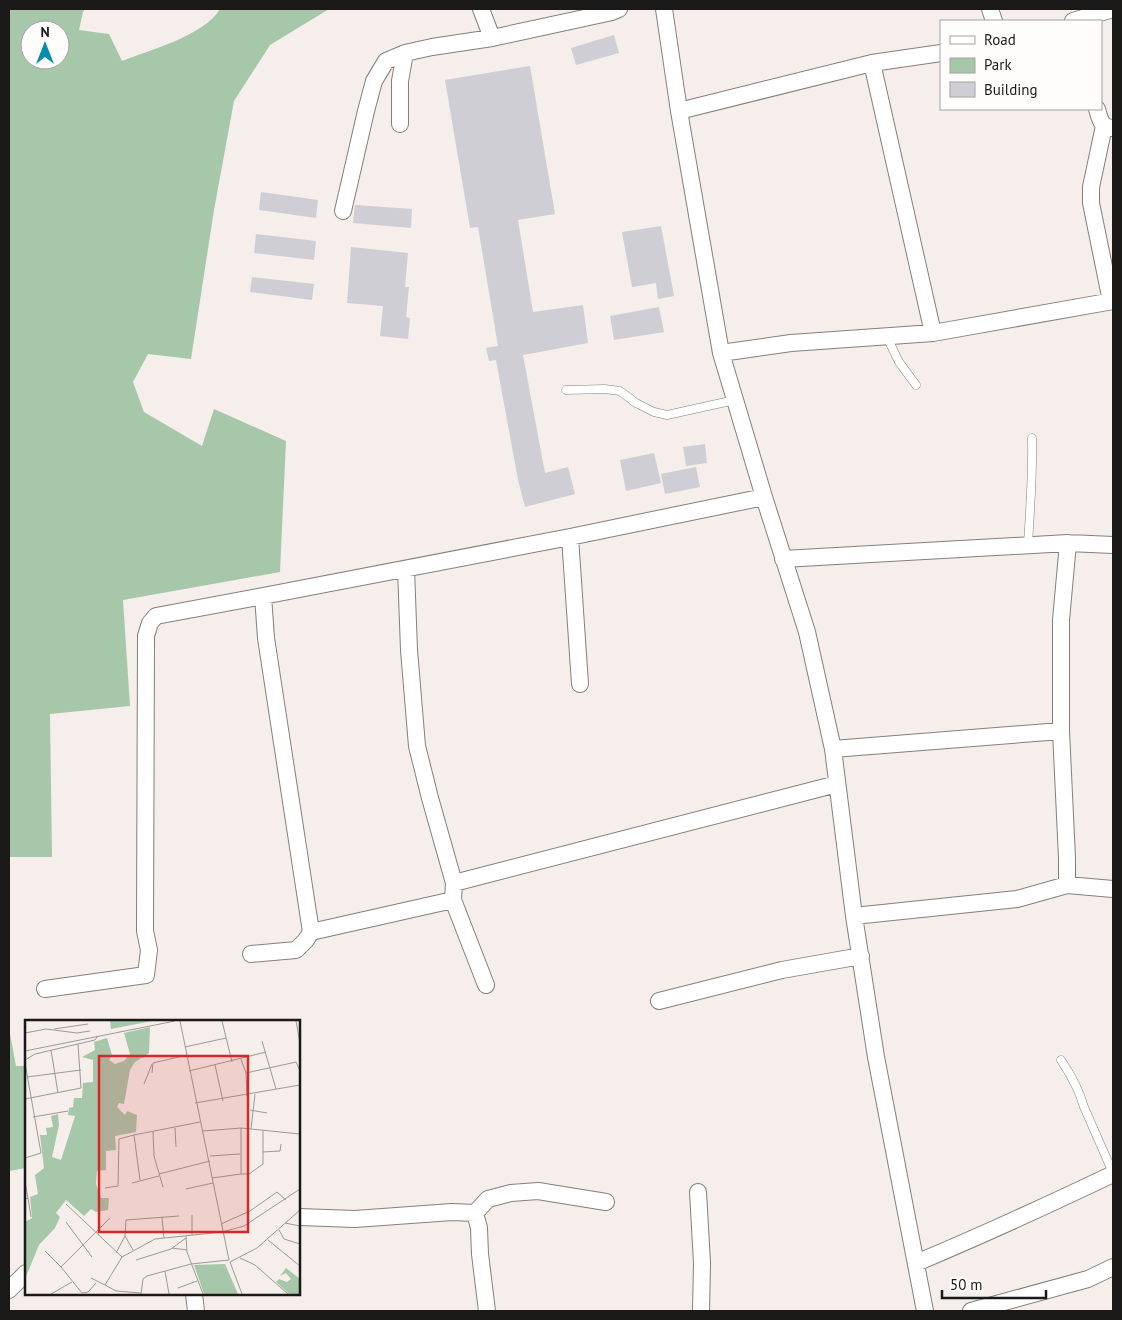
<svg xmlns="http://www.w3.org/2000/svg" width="1122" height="1320" font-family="'PT Sans',sans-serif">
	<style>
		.green { fill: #a7c7aa; fill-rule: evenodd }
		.building { fill: #cfced5 }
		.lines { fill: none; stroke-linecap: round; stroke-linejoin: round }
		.service-casing { stroke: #857f7b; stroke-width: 9 }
		.minor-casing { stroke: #857f7b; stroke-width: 18 }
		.service { stroke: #fff; stroke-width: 8 }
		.minor { stroke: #fff; stroke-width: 16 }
		.inset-road { fill: none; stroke: #9e9996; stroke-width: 1 }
		.view { fill: #d62828; fill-opacity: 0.15; stroke: #d62828; stroke-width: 2.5 }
		.inset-edge { fill: none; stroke: #1b1918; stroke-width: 2.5 }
	</style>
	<rect width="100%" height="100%" fill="#f5eeea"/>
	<path class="green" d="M9,9H85L83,12L79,30L109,34L122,61C150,50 205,35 220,9H329L270,45L234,101L214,210L191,359L148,354L133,382L144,412L202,446L214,409L286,441L280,572L123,600L130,706L50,714L52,857H9ZM30,30H60V60H30Z
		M9,1028L16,1066H26V1168L9,1171Z"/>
	<path class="building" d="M614,35L619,53L576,65L571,48Z
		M530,66L555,214L518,220L533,312L583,305L588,343L523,355L545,473L568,467L575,494L525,507L518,480L496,360L489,361L486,348L498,346L478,227L470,228L445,80Z
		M261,192L318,200L316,218L259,210Z
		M355,205L412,209L411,228L353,223Z
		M661,226L674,296L658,299L656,283L632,287L622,232Z
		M256,234L316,241L314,260L254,253Z
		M351,247L408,253L405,287H409L406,317L410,318L408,339L380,336L383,306L347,303Z
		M252,277L314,284L312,300L250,292Z
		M659,307L664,332L614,340L610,316Z
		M705,444L707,463L686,466L683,447Z
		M654,453L661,483L626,491L620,460Z
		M696,467L700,487L665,494L661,474Z"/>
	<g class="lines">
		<g class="service-casing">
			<path id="service" d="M887,337L899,362L916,385
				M566,390L605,389L620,391L636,403L654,412L667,415L735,400
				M1028,545C1030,509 1033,474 1032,438
				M1061,1060C1071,1075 1079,1089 1084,1107L1113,1173"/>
		</g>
		<g class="minor-casing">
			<path id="minor" d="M481,9L492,38
				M664,9L679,111L721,353L764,497L807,632L833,749L854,916L876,1057L925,1311
				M990,9L994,21
				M1073,21L1113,9
				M872,63L933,333
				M1097,109C1100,119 1101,128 1113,128
				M679,111L872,63L941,53
				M400,124V81L405,53L432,47L492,38L612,12L619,9
				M1104,126L1091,187V203L1111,301
				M343,211L366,111L374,81L386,61L405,53
				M721,353L791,343L933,333L1113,301
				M570,537L580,684
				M783,559L1068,543L1113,545
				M406,569L409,650L417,746L430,798L454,883L453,900L486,985
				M833,749L1061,731
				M454,883L837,784
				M1067,885L1113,889
				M854,916L1017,899L1067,885V858L1061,731V620L1068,543
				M311,932L453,900
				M251,954L296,950L306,940L311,932L266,638L263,596L570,537L764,497
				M45,989L146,975L149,950L145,931L146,636L150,623L156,616L263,596
				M659,1001L782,970L861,956
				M698,1192L702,1263L701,1311
				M475,1213L479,1228L480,1254L487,1311
				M299,1217L355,1219L452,1212L475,1213L488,1199L511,1193L538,1191L606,1202
				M916,1263C983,1235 1048,1205 1113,1174
				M9,1290L26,1273
				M194,1294L196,1311
				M971,1311L1088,1279L1113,1267"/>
		</g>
		<use href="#service" class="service"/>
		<use href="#minor" class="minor"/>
	</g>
	<g transform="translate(25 1020)">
		<rect width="275" height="275" fill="#f5eeea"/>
		<path d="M85,1H127L86,9ZM125,7L124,33L110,42L105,50L99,84L94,83L92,87L100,95L102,91L112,95L111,112L90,116L91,130L81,131V150L72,151L71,164L76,178H84L83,190L71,192L66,189L59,196L41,180L31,193L35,197L30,208L14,225L0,259V202L7,198L5,177L13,174L10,155L19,148L15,115H22L21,108L28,107L26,96L33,94L34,105L27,137L36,140L50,96L43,95L44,88L48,87L49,78H57L58,63L68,62V40L57,37L70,30L69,22L82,18L87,35L84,40L90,44L99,41L105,34L99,13ZM200,244L213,274H179L169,245ZM261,248L275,259V274H264L251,262L254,259L262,262L266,259L261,253L255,256Z" fill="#a7c7aa"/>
		<path class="inset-road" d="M197,1L207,42M271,1L275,23M29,9L63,4M0,13L21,9L52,13L65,11M237,21L251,69M160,27L201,18M26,30L33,73M0,31L150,1M216,39L221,53L271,42L275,51M0,40L10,34L70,20L72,17M0,43L16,133L0,138M190,45L198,81M164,51L241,32M127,53L128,43L162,35M221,53L222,76M2,57L56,50M119,64L127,44M0,79L56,68L53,24M170,83L275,65M225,90L242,93M8,97L43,91M150,108L151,127M226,109L230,74M178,111L216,108L275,114M128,112L129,136L138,167M238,132L255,131L256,124M185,136L215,134M134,154L185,141M216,154H224L238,144V110M187,158L216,154V108M115,160L109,115L175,102M0,162L3,178L0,179M107,163L134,156M80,168L93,166L94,119L109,115M161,169L188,163M3,178L6,197M41,184L97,237L130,219L197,212L219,206L275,169M167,195V215M137,198L139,218M41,202L67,237M260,203L275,206M196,204L225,191L252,172L261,180M254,210L259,219L275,224M100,216L108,230M161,216L162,232L178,274M243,220L275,246M147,228L162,230M20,231L36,247M91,233L100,216L101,200L154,196M215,238L230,245L263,274M111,240L146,229L161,218M205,242L232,228L275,190M205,242L217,274M140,251L144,274M66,258L80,265L97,237M71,263L63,272L57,273L36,247L85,198M80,265L91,271L116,273M153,268L172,261M26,274L47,262M116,274L118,259L122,256L166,244L204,240L155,1"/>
		<path class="view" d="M74,36H223V212H74Z"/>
		<rect width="275" height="275" class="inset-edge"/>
	</g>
	<rect width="1122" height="1320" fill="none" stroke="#1b1918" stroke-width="20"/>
	<rect x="940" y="20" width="162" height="90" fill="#fefdfc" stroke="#a3a2a1"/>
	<rect x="950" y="36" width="25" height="8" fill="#ffffff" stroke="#a3a2a1"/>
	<text x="984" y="45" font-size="15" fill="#1b1918">Road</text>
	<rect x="950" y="58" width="25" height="15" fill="#a7c7aa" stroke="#a3a2a1"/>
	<text x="984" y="70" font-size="15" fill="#1b1918">Park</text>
	<rect x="950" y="82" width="25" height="15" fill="#cfced5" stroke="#a3a2a1"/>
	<text x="984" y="95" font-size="15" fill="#1b1918">Building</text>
	<g transform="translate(45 45)"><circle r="24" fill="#fefdfc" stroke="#a3a2a1"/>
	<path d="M0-4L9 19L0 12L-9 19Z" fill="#058dab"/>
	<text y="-8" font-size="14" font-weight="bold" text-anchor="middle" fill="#1b1918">N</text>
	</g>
	<path d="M942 1290v8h104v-8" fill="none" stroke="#1b1918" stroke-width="2.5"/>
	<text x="950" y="1290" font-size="15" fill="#1b1918" stroke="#fefdfc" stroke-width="4" paint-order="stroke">50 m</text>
</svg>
